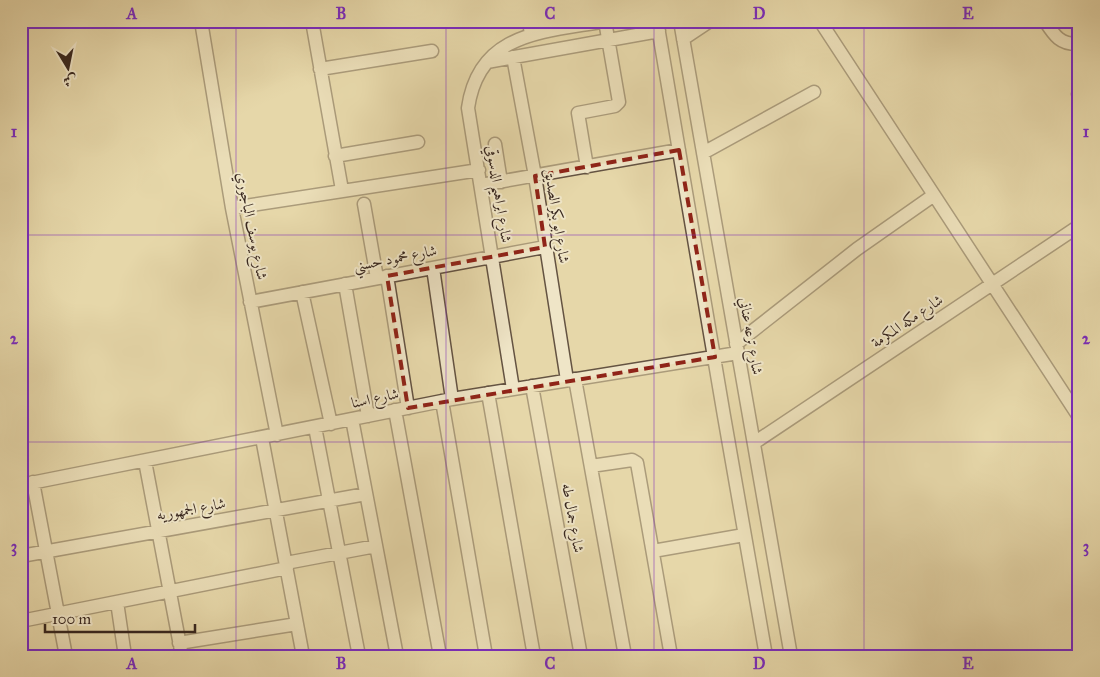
<svg xmlns="http://www.w3.org/2000/svg" width="1100" height="677" font-family="'IM FELL Great Primer',Amiri,serif">
	<style>
		.lines { fill: none; stroke-linecap: round; stroke-linejoin: round }
		.minor-casing { stroke: #645342; stroke-width: 15 }
		.minor { stroke: #efe5c7; stroke-width: 12 }
		.marked { fill: none; stroke: #8f2418; stroke-width: 4; stroke-dasharray: 10 6; stroke-linejoin: round }
		.grid { fill: none; stroke: #7b2cbf; stroke-width: 1; stroke-opacity: 0.55 }
		.labels { text-anchor: middle; stroke-width: 4; stroke-linejoin: round; paint-order: stroke }
		.street-label { font-size: 15px; fill: #38271f; stroke: #efe5c7 }
		.neatline { fill: none; stroke: #7b2cbf; stroke-width: 2 }
		.grid-label { font-size: 16px; text-anchor: middle; font-weight: bold; fill: #7b2cbf }
	</style>
	<rect width="100%" height="100%" fill="#e6d7a9"/>
	<filter id="stains"><feTurbulence type="fractalNoise" baseFrequency=".004" numOctaves="4"/><feColorMatrix values="0 0 0 0 .2 0 0 0 0 .09 0 0 0 0 .02 0 0 0 .5 -.17"/></filter>
	<radialGradient id="worn" r=".72"><stop offset=".6" stop-color="#630" stop-opacity="0"/><stop offset="1" stop-color="#630" stop-opacity=".3"/></radialGradient>
	<g class="lines">
		<g class="minor-casing">
			<path id="minor" d="M201,21L232,208L277,435
				M312,21L342,190
				M529,21L531,35
				M657,21L724,416L766,656
				M680,21L791,656
				M820,21L934,195
				M1045,21C1054,35 1060,45 1079,44
				M683,39L710,21
				M513,57L535,176L567,380
				M487,62L659,31
				M320,69L432,51
				M1078,94H1079
				M495,144L501,182
				M703,153L814,92
				M335,156L418,142
				M587,167L578,113L615,106L619,102L605,21
				M481,185L679,150
				M364,204L377,278
				M232,208L479,170
				M433,268L452,399
				M387,276L408,408
				M345,284L368,416
				M302,292L331,424
				M250,302L545,247
				M736,344L857,249L934,195L1079,417
				M575,379L625,656
				M532,386L581,656
				M513,389L468,108C479,31 545,32 606,21
				M488,393L534,656
				M442,401L486,656
				M395,410L440,656
				M352,419L397,656
				M315,427L359,656
				M262,438L303,656
				M754,443L1079,226
				M145,461L182,656
				M591,466L632,460L637,463L671,656
				M33,482L66,656
				M21,485L452,399L738,353
				M653,551L744,535
				M21,556L366,494
				M286,563L376,546
				M117,602L125,656
				M21,621L287,568
				M179,643L297,624"/>
		</g>
		<use href="#minor" class="minor"/>
	</g>
	<path d="M0 0H1100V677H0ZM679,150L715,357L408,408L387,276L545,247L535,176Z" fill="#e6d7a9" fill-opacity=".55" fill-rule="evenodd"/>
	<path class="marked" d="M679,150L715,357L408,408L387,276L545,247L535,176Z"/>
	<path class="grid" d="M236,21V656M446,21V656M654,21V656M864,21V656M21,235H1079M21,442H1079"/>
	<g class="labels">
		<g class="street-label">
			<text transform="translate(499 194) rotate(81)" y="5">شارع ابراهيم الدسوقي</text>
			<text transform="translate(557 216) rotate(81)" y="5">شارع ابو بكر الصديق</text>
			<text transform="translate(252 226) rotate(79)" y="5">شارع يوسف الباجوري</text>
			<text transform="translate(395 258) rotate(-11)" y="5">شارع محمود حسني</text>
			<text transform="translate(907 321) rotate(-34)" y="5">شارع مكه المكرمة</text>
			<text transform="translate(751 336) rotate(80)" y="5">شارع ترعه عناني</text>
			<text transform="translate(375 398) rotate(-12)" y="5">شارع اسنا</text>
			<text transform="translate(191 509) rotate(-10)" y="5">شارع الجمهوريه</text>
			<text transform="translate(573 518) rotate(80)" y="5">شارع جمال طه</text>
		</g>
	</g>
	<rect width="1100" height="677" fill="none" stroke="#e6d7a9" stroke-width="55"/>
	<g transform="translate(68 68) rotate(170)" stroke="#efe5c7" stroke-width="4" paint-order="stroke">
	<path d="M0-4L9 19L0 12L-9 19Z" fill="#38271f"/>
	<text y="-8" font-size="14" font-weight="bold" text-anchor="middle" fill="#38271f">ش</text>
	</g>
	<path d="M45 624v8h150v-8" fill="none" stroke="#38271f" stroke-width="2.5"/>
	<text x="52" y="624" font-size="15" fill="#38271f" stroke="#efe5c7" stroke-width="4" paint-order="stroke">100 m</text>
	<rect x="28" y="28" width="1044" height="622" class="neatline"/>
	<g class="grid-label">
		<text x="132" y="19">A</text>
		<text x="341" y="19">B</text>
		<text x="550" y="19">C</text>
		<text x="759" y="19">D</text>
		<text x="968" y="19">E</text>
		<text x="14" y="137">1</text>
		<text x="1086" y="137">1</text>
		<text x="14" y="344">2</text>
		<text x="1086" y="344">2</text>
		<text x="14" y="552">3</text>
		<text x="1086" y="552">3</text>
		<text x="132" y="669">A</text>
		<text x="341" y="669">B</text>
		<text x="550" y="669">C</text>
		<text x="759" y="669">D</text>
		<text x="968" y="669">E</text>
	</g>
	<rect width="100%" height="100%" filter="url(#stains)"/>
	<rect width="100%" height="100%" fill="url(#worn)"/>
</svg>
